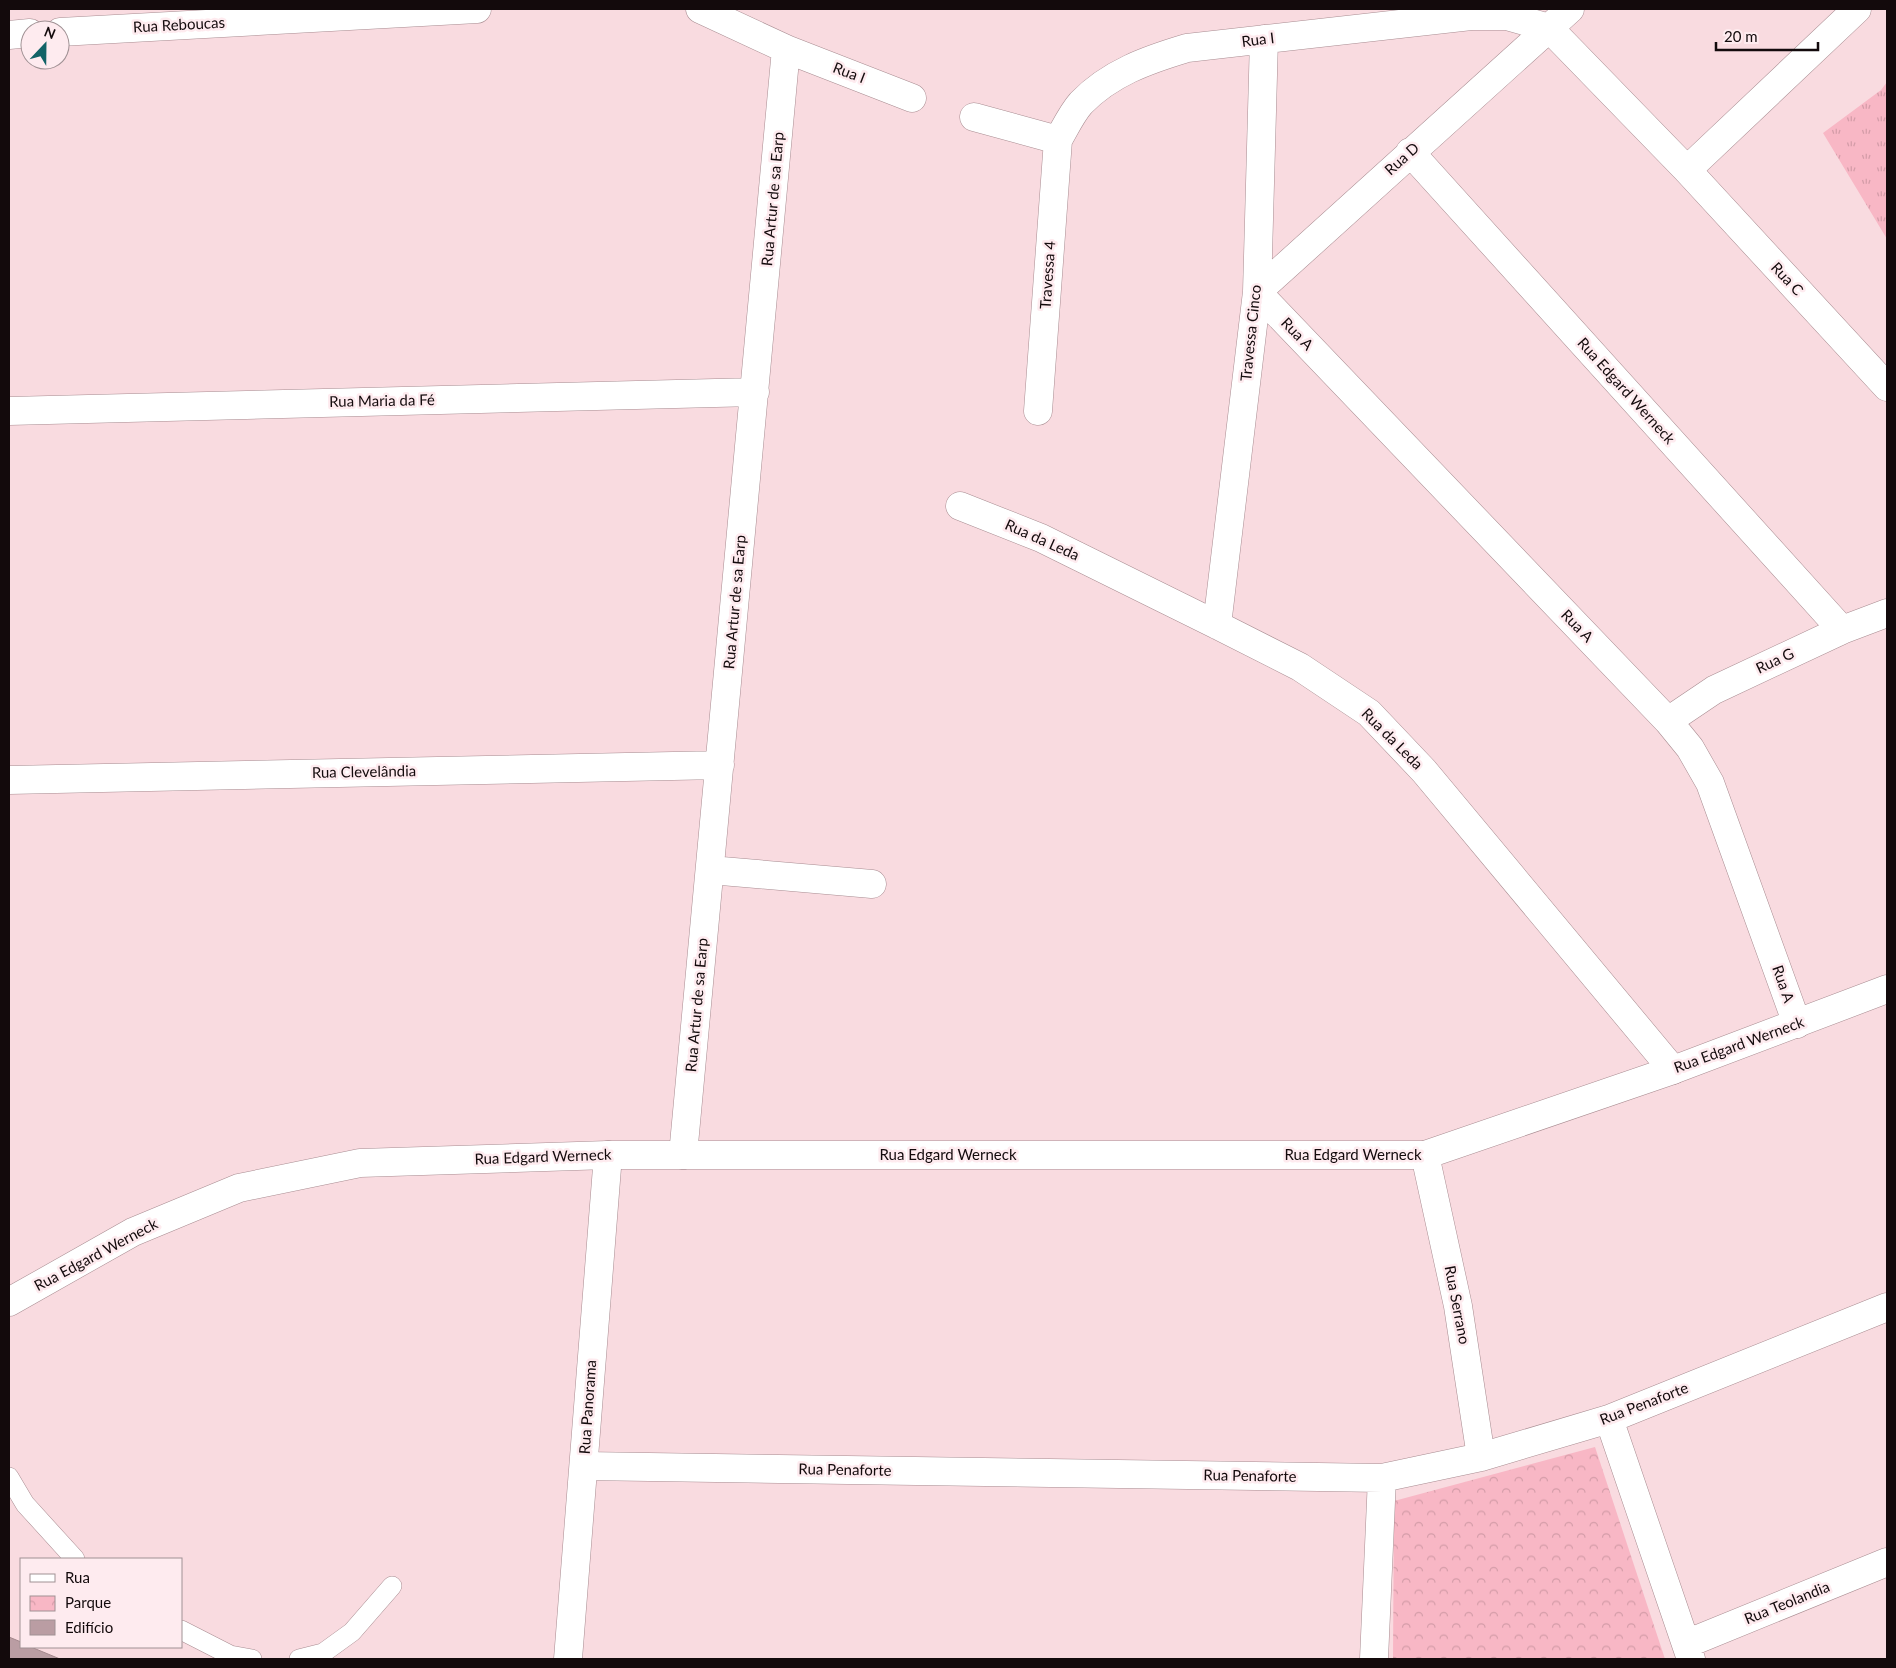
<svg xmlns="http://www.w3.org/2000/svg" width="1896" height="1668" font-family="Lato,sans-serif">
	<style>
		.grass { fill: url(#grass-tufts) }
		.park { fill: url(#park-crowns) }
		.building { fill: #ba9da3; stroke: #a4888d }
		.lines { fill: none; stroke-linecap: round; stroke-linejoin: round }
		.service-casing { stroke: #a88c91; stroke-width: 20 }
		.minor-casing { stroke: #a88c91; stroke-width: 29 }
		.tertiary-casing { stroke: #a88c91; stroke-width: 29 }
		.service { stroke: #fff; stroke-width: 19 }
		.minor { stroke: #fff; stroke-width: 28 }
		.tertiary { stroke: #fff; stroke-width: 28 }
		.labels { text-anchor: middle; stroke-width: 5; stroke-linejoin: round; paint-order: stroke }
		.street-label { font-size: 15px; fill: #130a0c; stroke: #feebef }
	</style>
	<defs>
		<pattern id="grass-tufts" width="24" height="20" patternUnits="userSpaceOnUse" patternTransform="scale(1.25)"><rect width="24" height="20" fill="#f8b7c5"/><path d="M3 7l-1-3M5 7V3M7 7l1-3M15 17l-1-3M17 17v-4M19 17l1-3" fill="none" stroke="#d49ca8"/></pattern>
		<pattern id="park-crowns" width="20" height="18" patternUnits="userSpaceOnUse" patternTransform="scale(1.25)"><rect width="20" height="18" fill="#f8b7c5"/><path d="M2 6a3 3 0 1 1 6 0M12 15a3 3 0 1 1 6 0" fill="none" stroke="#d49ca8"/></pattern>
	</defs>
	<rect width="100%" height="100%" fill="#f9dbe0"/>
	<path class="grass" d="M1887,82V239L1823,133L1881,90Z"/>
	<path class="park" d="M1595,1447L1665,1659H1393L1394,1501Z"/>
	<path class="building" d="M9,1637L21,1642V1647H31L60,1659H9Z"/>
	<g class="lines">
		<g class="service-casing">
			<path id="service" d="M9,1477L25,1504L75,1559
				M181,1630L230,1655L252,1659
				M299,1659L323,1653L352,1632L392,1586"/>
		</g>
		<g class="minor-casing">
			<path id="minor" d="M700,9L786,49L912,98
				M1570,9L1257,292L1668,721L1690,748L1710,783L1797,1024
				M1549,28L1687,170L1887,387
				M60,32L477,9
				M9,35L30,33
				M974,117L1058,140C1065,128 1072,113 1081,103C1110,73 1147,60 1187,48L1471,16H1507L1549,28
				M1410,152L1842,630
				M1687,170L1857,9
				M9,411L755,392
				M1038,411L1058,140
				M960,506L1041,538L1217,625L1300,667L1369,713L1424,771L1673,1070
				M1217,625L1257,292L1264,39
				M1668,721L1714,690L1842,630L1887,613
				M9,780L720,765
				M710,870L872,884
				M683,1155L786,49
				M1425,1155L1458,1306L1481,1457
				M1609,1419L1691,1659
				M584,1466L1382,1478L1481,1457L1609,1419L1887,1307
				M1686,1644L1887,1562
				M568,1659L608,1155
				M1374,1659L1382,1478"/>
		</g>
		<g class="tertiary-casing">
			<path id="tertiary" d="M9,1302L133,1232L239,1188L360,1163L608,1155H1425L1673,1070L1887,989"/>
		</g>
		<use href="#service" class="service"/>
		<use href="#minor" class="minor"/>
		<use href="#tertiary" class="tertiary"/>
	</g>
	<g class="labels">
		<g class="street-label">
			<text transform="translate(179 25) rotate(-3)" y="5">Rua Reboucas</text>
			<text transform="translate(1258 40) rotate(-7)" y="5">Rua I</text>
			<text transform="translate(849 73) rotate(21)" y="5">Rua I</text>
			<text transform="translate(1402 159) rotate(-42)" y="5">Rua D</text>
			<text transform="translate(773 199) rotate(-85)" y="5">Rua Artur de sa Earp</text>
			<text transform="translate(1048 275) rotate(-86)" y="5">Travessa 4</text>
			<text transform="translate(1787 279) rotate(47)" y="5">Rua C</text>
			<text transform="translate(1251 333) rotate(-84)" y="5">Travessa Cinco</text>
			<text transform="translate(1297 334) rotate(46)" y="5">Rua A</text>
			<text transform="translate(1626 391) rotate(48)" y="5">Rua Edgard Werneck</text>
			<text transform="translate(382 401) rotate(-1)" y="5">Rua Maria da Fé</text>
			<text transform="translate(1042 540) rotate(24)" y="5">Rua da Leda</text>
			<text transform="translate(735 602) rotate(-85)" y="5">Rua Artur de sa Earp</text>
			<text transform="translate(1577 626) rotate(46)" y="5">Rua A</text>
			<text transform="translate(1775 661) rotate(-25)" y="5">Rua G</text>
			<text transform="translate(1392 739) rotate(45)" y="5">Rua da Leda</text>
			<text transform="translate(364 772) rotate(-1)" y="5">Rua Clevelândia</text>
			<text transform="translate(1783 984) rotate(71)" y="5">Rua A</text>
			<text transform="translate(697 1005) rotate(-85)" y="5">Rua Artur de sa Earp</text>
			<text transform="translate(1739 1045) rotate(-20)" y="5">Rua Edgard Werneck</text>
			<text x="948" y="1160">Rua Edgard Werneck</text>
			<text x="1353" y="1160">Rua Edgard Werneck</text>
			<text transform="translate(543 1157) rotate(-2)" y="5">Rua Edgard Werneck</text>
			<text transform="translate(96 1255) rotate(-28)" y="5">Rua Edgard Werneck</text>
			<text transform="translate(1457 1305) rotate(79)" y="5">Rua Serrano</text>
			<text transform="translate(1644 1404) rotate(-21)" y="5">Rua Penaforte</text>
			<text transform="translate(588 1407) rotate(-86)" y="5">Rua Panorama</text>
			<text transform="translate(845 1470) rotate(1)" y="5">Rua Penaforte</text>
			<text transform="translate(1250 1476) rotate(1)" y="5">Rua Penaforte</text>
			<text transform="translate(1787 1603) rotate(-22)" y="5">Rua Teolandia</text>
		</g>
	</g>
	<rect width="1896" height="1668" fill="none" stroke="#130a0c" stroke-width="20"/>
	<rect x="20" y="1558" width="162" height="90" fill="#feebef" stroke="#a09194"/>
	<rect x="30" y="1574" width="25" height="8" fill="#ffffff" stroke="#a09194"/>
	<text x="65" y="1583" font-size="15" fill="#130a0c">Rua</text>
	<rect x="30" y="1596" width="25" height="15" fill="url(#park-crowns)" stroke="#a09194"/>
	<text x="65" y="1608" font-size="15" fill="#130a0c">Parque</text>
	<rect x="30" y="1620" width="25" height="15" fill="#ba9da3" stroke="#a09194"/>
	<text x="65" y="1633" font-size="15" fill="#130a0c">Edifício</text>
	<g transform="translate(45 45) rotate(22)"><circle r="24" fill="#feebef" stroke="#a09194"/>
	<path d="M0-4L9 19L0 12L-9 19Z" fill="#126367"/>
	<text y="-8" font-size="14" font-weight="bold" text-anchor="middle" fill="#130a0c">N</text>
	</g>
	<path d="M1716 42v8h102v-8" fill="none" stroke="#130a0c" stroke-width="2.5"/>
	<text x="1724" y="42" font-size="15" fill="#130a0c" stroke="#feebef" stroke-width="4" paint-order="stroke">20 m</text>
</svg>
